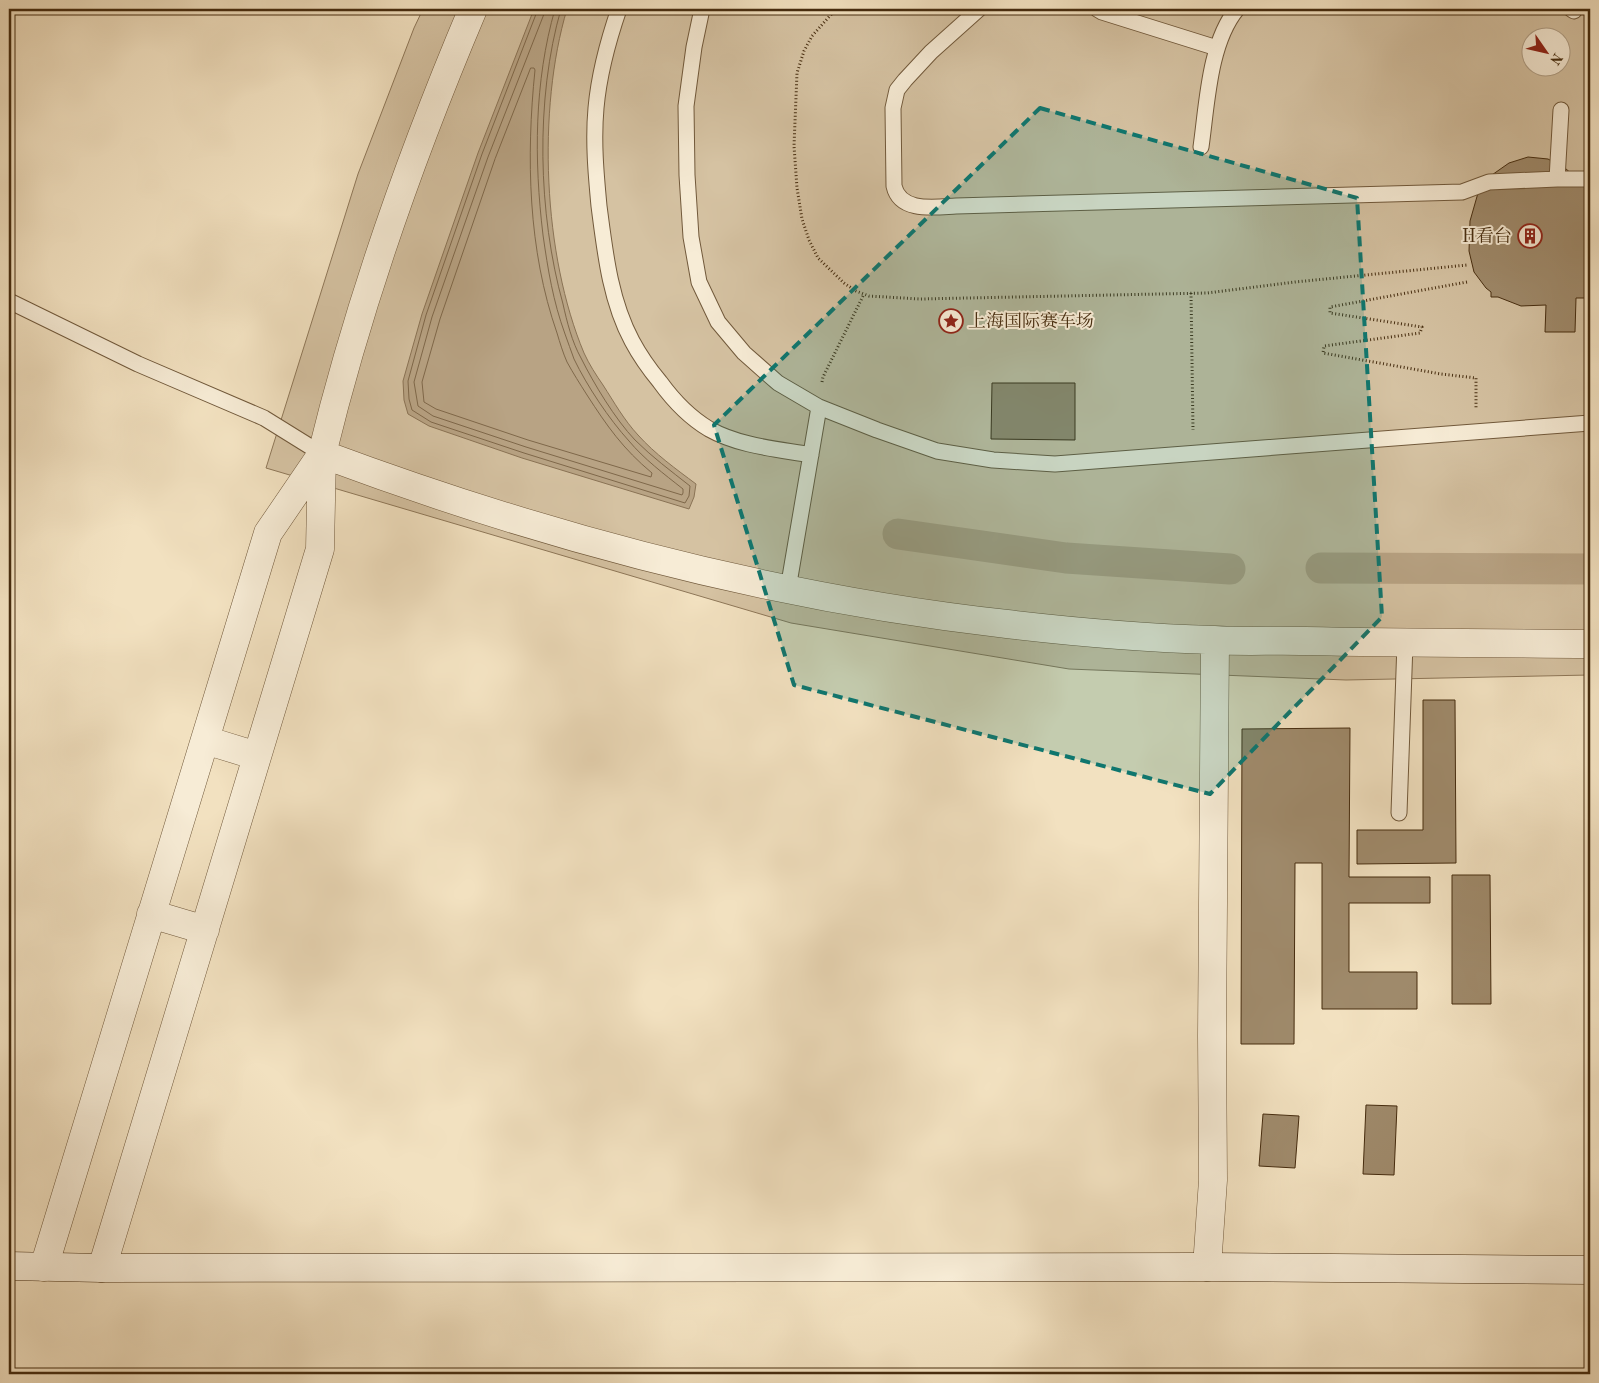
<svg xmlns="http://www.w3.org/2000/svg" width="1599" height="1383" font-family="'Old Standard TT','Noto Serif SC',serif">
	<style>
		.green { fill: #d5c2a2; stroke: #8e7758; fill-rule: evenodd }
		.water { fill: #b8a384; stroke: #8a7355 }
		.lines { fill: none; stroke-linecap: round; stroke-linejoin: round }
		.shore { stroke: #7f684a; stroke-width: 1 }
		.canal { stroke: #b8a384; stroke-width: 31 }
		.building { fill: #9f8a6b; stroke: #462c0f }
		.lane-casing { stroke: #71593b; stroke-width: 17 }
		.street-casing { stroke: #71593b; stroke-width: 29 }
		.secondary-casing { stroke: #462c0f; stroke-width: 29 }
		.path { stroke: #462c0f; stroke-width: 3; stroke-dasharray: 1 2.5; stroke-linecap: butt }
		.lane { stroke: #f7ecd6; stroke-width: 15 }
		.street { stroke: #f7ecd6; stroke-width: 28 }
		.secondary { stroke: #f7ecd6; stroke-width: 28 }
		.marked { fill: #0f766e; fill-opacity: 0.2; stroke: #0f766e; stroke-width: 4; stroke-dasharray: 10 6; stroke-linejoin: round }
		.labels { text-anchor: middle; stroke-width: 4; stroke-linejoin: round; paint-order: stroke }
		.poi-label { font-size: 18px; fill: #462c0f; stroke: #f7ecd6; text-anchor: end }
	</style>
	<rect width="100%" height="100%" fill="#f2e1c0"/>
	<filter id="stains"><feTurbulence type="fractalNoise" baseFrequency=".004" numOctaves="4"/><feColorMatrix values="0 0 0 0 .2 0 0 0 0 .09 0 0 0 0 .02 0 0 0 .5 -.17"/></filter>
	<radialGradient id="worn" r=".72"><stop offset=".6" stop-color="#630" stop-opacity="0"/><stop offset="1" stop-color="#630" stop-opacity=".3"/></radialGradient>
	<path class="green" d="M423,9H1590V675L1346,680L1069,669L791,623L266,468L358,174L414,28ZM1532,38H1562V68H1532Z"/>
	<path class="water" d="M534,9H567C537,110 543,255 584,353C589,364 596,375 603,385C614,402 624,420 638,435C655,454 676,469 696,484L694,497L689,509L522,458L429,426L408,414L404,400L403,381L422,314L478,153Z"/>
	<g class="lines">
		<path class="shore" d="M538,9L482,154L426,315L408,381L409,399L412,410L431,422L524,453L685,503L689,496L690,486C671,471 652,457 635,440C615,419 594,384 581,358C572,342 567,322 563,304C538,214 535,99 561,9
			M544,9V14L488,157L432,317L414,382L418,406L433,416L526,447L682,495L683,493V489C664,474 644,459 629,441C609,419 587,386 574,359C571,351 568,342 565,334C553,301 548,270 543,235C534,160 534,82 555,9
			M531,68H534L535,70C526,157 528,250 557,333C560,343 563,353 567,362C573,373 580,384 587,395C607,426 623,449 652,473L651,477L528,440L436,409L424,402L422,382L440,319L495,159Z"/>
		<path class="canal" d="M898,534L1066,558L1230,569
			M1321,568L1590,569"/>
	</g>
	<path class="building" d="M1528,157L1548,159L1565,168L1583,184L1586,189L1590,188V298H1576L1575,332H1545L1546,305L1521,306L1498,297H1491V292L1486,288L1474,272L1469,251L1470,221L1478,193L1489,177L1509,163Z
		M992,383H1075V440L991,439Z
		M1423,700H1455L1456,863L1357,864V830H1423Z
		M1350,728L1349,877H1430V903H1349V972H1417V1009H1322V863H1295L1294,1044H1241L1242,729Z
		M1452,875H1490L1491,1004H1452Z
		M1366,1105L1397,1106L1394,1175L1363,1174Z
		M1263,1114L1299,1116L1295,1168L1259,1166Z"/>
	<g class="lines">
		<g class="lane-casing">
			<path id="lane" d="M619,9C608,41 599,74 596,108C593,141 596,174 599,206C605,252 610,300 632,341C640,356 650,370 660,382C673,400 689,417 709,429C739,446 777,449 811,455
				M702,9L694,47L686,106L687,175L691,237L699,282L718,322L744,353L778,383L819,407L877,430L937,451L993,460L1055,464L1590,423
				M979,9L931,52L905,80L897,90L893,108L894,186C900,213 935,207 956,206L1462,192L1489,182L1557,179H1590
				M1097,9L1102,12L1217,48
				M1571,9L1574,11
				M1201,147C1207,105 1209,43 1237,9
				M1557,179L1561,110
				M9,301L138,364L264,418L322,454
				M788,589L819,407
				M1399,813L1405,643"/>
		</g>
		<g class="street-casing">
			<path id="street" d="M473,9C412,153 359,302 322,454C542,536 773,598 1007,624C1075,632 1145,638 1214,640C1244,642 1274,640 1305,641C1400,643 1495,643 1590,644
				M205,740L257,756
				M151,914L205,930
				M44,1267L268,533L322,454
				M1207,1267L1213,1180L1212,1036L1215,641
				M102,1268L320,549L322,454"/>
		</g>
		<g class="secondary-casing">
			<path id="secondary" d="M9,1266L102,1268L1207,1267L1590,1270"/>
		</g>
		<path class="path" d="M836,9L812,36L804,51L797,73L794,146L797,188L802,219L809,240L818,258L844,283L856,291L869,296L920,299L1207,293L1295,282L1467,265
			M1467,282L1330,307V313L1422,327L1420,333L1324,346L1323,353L1441,374L1476,378V409
			M1191,293L1193,430
			M822,382L823,377L864,294"/>
		<use href="#lane" class="lane"/>
		<use href="#street" class="street"/>
		<use href="#secondary" class="secondary"/>
	</g>
	<path class="marked" d="M1040,108L1357,198L1382,617L1210,794L794,685L714,425Z"/>
	<defs>
		<g id="building-ring" transform="scale(1.25)"><circle r="9.5" fill="#f7ecd6" stroke="#8f2418" stroke-width="1.5"/><path d="M-4-6H4V6H1V3H-1V6H-4ZM-2.5-4.3h1.7v1.8h-1.7ZM.8-4.3h1.7v1.8H.8ZM-2.5-1h1.7V.8h-1.7ZM.8-1h1.7V.8H.8Z" fill="#8f2418"/></g>
		<g id="sight-ring" transform="scale(1.25)"><circle r="9.5" fill="#f7ecd6" stroke="#8f2418" stroke-width="1.5"/><path d="M0-6L1.8-2.2L6-1.7L2.9 1.2L3.7 5.4L0 3.3L-3.7 5.4L-2.9 1.2L-6-1.7L-1.8-2.2Z" fill="#8f2418"/></g>
	</defs>
	<g fill-rule="evenodd">
		<use href="#building-ring" x="1530" y="236"/>
		<use href="#sight-ring" x="951" y="321"/>
	</g>
	<g class="labels">
		<g class="poi-label">
			<text x="1512" y="242">H看台</text>
			<text x="968" y="327" text-anchor="start">上海国际赛车场</text>
		</g>
	</g>
	<rect width="1599" height="1383" fill="none" stroke="#f2e1c0" stroke-width="30"/>
	<rect x="10" y="10" width="1579" height="1363" fill="none" stroke="#462c0f" stroke-width="2.5"/>
	<rect x="15" y="15" width="1569" height="1353" fill="none" stroke="#462c0f"/>
	<g transform="translate(1546 52) rotate(124)"><circle r="24" fill="#f7ecd6" stroke="#b09f86"/>
	<path d="M0-4L9 19L0 12L-9 19Z" fill="#8f2418"/>
	<text y="-8" font-size="14" font-weight="bold" text-anchor="middle" fill="#462c0f">N</text>
	</g>
	<rect width="100%" height="100%" filter="url(#stains)"/>
	<rect width="100%" height="100%" fill="url(#worn)"/>
</svg>
